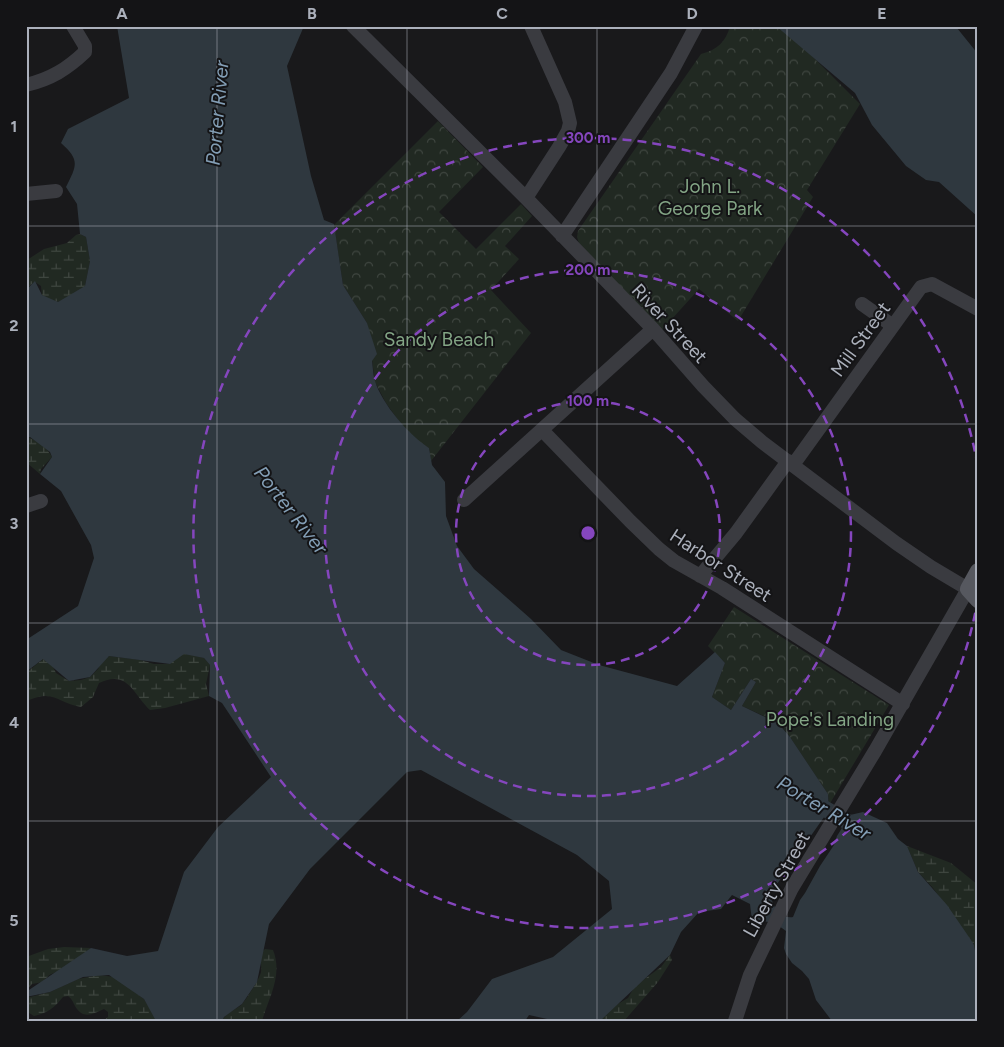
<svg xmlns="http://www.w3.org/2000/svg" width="1004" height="1047" font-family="Figtree,sans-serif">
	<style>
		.wetland { fill: url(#wetland-marsh) }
		.park { fill: url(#park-crowns) }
		.water { fill: #2f383f }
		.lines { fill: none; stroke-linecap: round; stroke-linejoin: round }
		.river { stroke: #2f383f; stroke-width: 16 }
		.minor { stroke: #3a3b40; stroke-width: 14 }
		.major { stroke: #56585f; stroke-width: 16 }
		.grid { fill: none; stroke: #abb0bb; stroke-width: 1; stroke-opacity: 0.55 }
		.ring { fill: none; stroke: #8546be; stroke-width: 2.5; stroke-dasharray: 9 6 }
		.labels { text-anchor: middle; stroke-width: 4; stroke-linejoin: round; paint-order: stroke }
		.park-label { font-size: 19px; fill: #83a585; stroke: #141416 }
		.street-label { font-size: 19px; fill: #abb0bb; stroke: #141416 }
		.water-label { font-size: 20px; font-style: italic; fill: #839eb5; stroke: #141416 }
		.centre { fill: #8546be; stroke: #141416; stroke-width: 2.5 }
		.ring-label { font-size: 15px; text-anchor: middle; font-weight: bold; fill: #8546be; stroke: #141416; stroke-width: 4; stroke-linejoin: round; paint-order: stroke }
		.neatline { fill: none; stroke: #abb0bb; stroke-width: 2 }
		.grid-label { font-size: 16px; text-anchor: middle; font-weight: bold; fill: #abb0bb }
	</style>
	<defs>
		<pattern id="wetland-marsh" width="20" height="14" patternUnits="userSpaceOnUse" patternTransform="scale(1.25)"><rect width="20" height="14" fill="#212922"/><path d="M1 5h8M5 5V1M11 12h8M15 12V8" fill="none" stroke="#3f4640"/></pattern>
		<pattern id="park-crowns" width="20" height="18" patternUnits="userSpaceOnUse" patternTransform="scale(1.25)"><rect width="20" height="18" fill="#212922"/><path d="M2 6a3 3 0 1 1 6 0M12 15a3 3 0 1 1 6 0" fill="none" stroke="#3f4640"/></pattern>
	</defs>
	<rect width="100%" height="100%" fill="#19191b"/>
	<path class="wetland" d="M80,234L86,237L90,261L85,286L80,293L58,302L46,299L42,295L41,286L35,282L26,288L27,260L44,249L67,243L76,235Z
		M26,437C36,439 48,448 52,457L41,469L40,474L26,462Z
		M184,653L204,658L210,665L206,684L209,696L165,708L150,710C133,694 128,669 99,683L93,697L81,707C59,704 55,689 29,700L26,695V673L43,659L52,665L56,673L69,681L81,680L90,677L98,669L102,661L109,656L141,660L154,664H170L174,659Z
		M907,846L951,863L978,885V967L974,945L933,888L918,872Z
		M64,947L91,948C83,956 76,963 66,968C55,974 51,971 43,982L32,984L26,990V957L48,949Z
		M265,949L273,950C283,975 269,997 262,1021H222C225,1014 234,1010 240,1006C245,1002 260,978 261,972C262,966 260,959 261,953Z
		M670,955L672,960L658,982L624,1021H599L616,1005L628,998L635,986L661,967Z
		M99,975L114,977L144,999L158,1021H103L108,1017V1012L104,1009C93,1014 83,1020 75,1006C73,1002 72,999 68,996L63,997C54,1008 48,1013 34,1016L26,1011V998L50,992L78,979Z"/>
	<path class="park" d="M730,26H780L801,45L860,104L807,190L813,197L738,321L699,289L661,331L579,243L577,237L578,231L701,54C717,50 726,42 730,26Z
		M438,121L483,167L439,212L476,249L521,204L532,216L505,246L519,259L491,290L531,333L431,461L429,448L420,443L401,424L386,403L375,382L367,323L343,285L334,225Z
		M734,607L889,705L829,805L828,794L790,737L779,723L742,706L756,682L751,679L731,710L712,697L725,663L708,646Z"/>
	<path class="water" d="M117,26H304L287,66L311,176L324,220L334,224L343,285L367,323L377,354L372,361C373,368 373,375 375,381C382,404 409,435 429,448L432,465L445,482L446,516L457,546L474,569L531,619L561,650L599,665L677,686L715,652L725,663L712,697L731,710L751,679L756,682L742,706L778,723L790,737L828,794L829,810L770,894C773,906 779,919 793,917L800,900L805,893L820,866L834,845L837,836L850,815L863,812L887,823L898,839L907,846L918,872L947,905L971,940L974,945L978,967V1021H832L816,1000L809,979L802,971L792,963L786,954L784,948L786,931C775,922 767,921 752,921L750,904L732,895L721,909L699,912L681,932L670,955L600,1021H549L547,1019L529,1015L525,1021H457L467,1012L492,979L553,957L612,909L609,881L577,855L421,770L407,772L310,869L269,924L257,982L242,1004L224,1017L222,1021H156L144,999L109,975L83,977L50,992L26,997V992L91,948L127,956L158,951L184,872L218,827L271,777L222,703L209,696L210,665L204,658L184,654L170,664L109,656L90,677L69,681L43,659L26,672V640L78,606L94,558L91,545L61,491L40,474L52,457L50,452L30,437L26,438V290L35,281L42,295L58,302L85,286L90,261L86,237L80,234L77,204L66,187C77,165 80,160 61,143L68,129L129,98Z
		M776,26H958L957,28L978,54V217L939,182L926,180L906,166L872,125L855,93Z"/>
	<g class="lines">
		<path class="river" d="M810,800L865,832"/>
		<path class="minor" d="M353,26L526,198L653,329L703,386L735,419L762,442L896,543L931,567L968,589L875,751L792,888L750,975L735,1021
			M26,85C51,79 67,69 85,52V46L73,26
			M26,194L56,191
			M526,198L559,147L568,131L570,123L565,102L531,26
			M562,236L671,73L696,26
			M862,304L893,326
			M542,430L630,521L659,549L674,561L722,588L903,704
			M793,465L921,287L932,284L978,309
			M464,500L653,329
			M26,506L41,501
			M700,576L736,533L788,461"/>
		<path class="major" d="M978,571L968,589L978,600"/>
	</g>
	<path class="grid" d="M217,26V1021M407,26V1021M597,26V1021M787,26V1021M26,226H978M26,424H978M26,623H978M26,821H978"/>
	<g class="ring">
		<circle cx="588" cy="533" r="132"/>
		<circle cx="588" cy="533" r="263"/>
		<path d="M978 598A395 395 0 1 1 978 468"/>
	</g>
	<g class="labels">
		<g class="park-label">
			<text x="710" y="193">John L.<tspan x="710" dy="22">George Park</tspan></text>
			<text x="439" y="346">Sandy Beach</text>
			<text x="830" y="726">Pope's Landing</text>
		</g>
		<g class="street-label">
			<text transform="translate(670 323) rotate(47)" y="7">River Street</text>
			<text transform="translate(860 339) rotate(-54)" y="7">Mill Street</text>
			<text transform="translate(721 565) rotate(33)" y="7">Harbor Street</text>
			<text transform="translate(776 884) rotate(-61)" y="7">Liberty Street</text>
		</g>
		<g class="water-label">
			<text transform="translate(217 113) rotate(-85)" y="7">Porter River</text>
			<text transform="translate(291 510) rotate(52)" y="7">Porter River</text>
			<text transform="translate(824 808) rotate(31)" y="7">Porter River</text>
		</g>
	</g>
	<circle cx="588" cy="533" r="8" class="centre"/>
	<g class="ring-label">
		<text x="588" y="143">300 m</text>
		<text x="588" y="275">200 m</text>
		<text x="588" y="406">100 m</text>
	</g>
	<rect width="1004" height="1047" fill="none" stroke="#141416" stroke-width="55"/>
	<rect x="28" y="28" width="948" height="992" class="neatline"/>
	<g class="grid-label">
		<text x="122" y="19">A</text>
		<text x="312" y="19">B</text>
		<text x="502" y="19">C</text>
		<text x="692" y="19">D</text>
		<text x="882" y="19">E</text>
		<text x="14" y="132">1</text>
		<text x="14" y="331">2</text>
		<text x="14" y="529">3</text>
		<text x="14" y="728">4</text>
		<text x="14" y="926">5</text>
	</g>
</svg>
